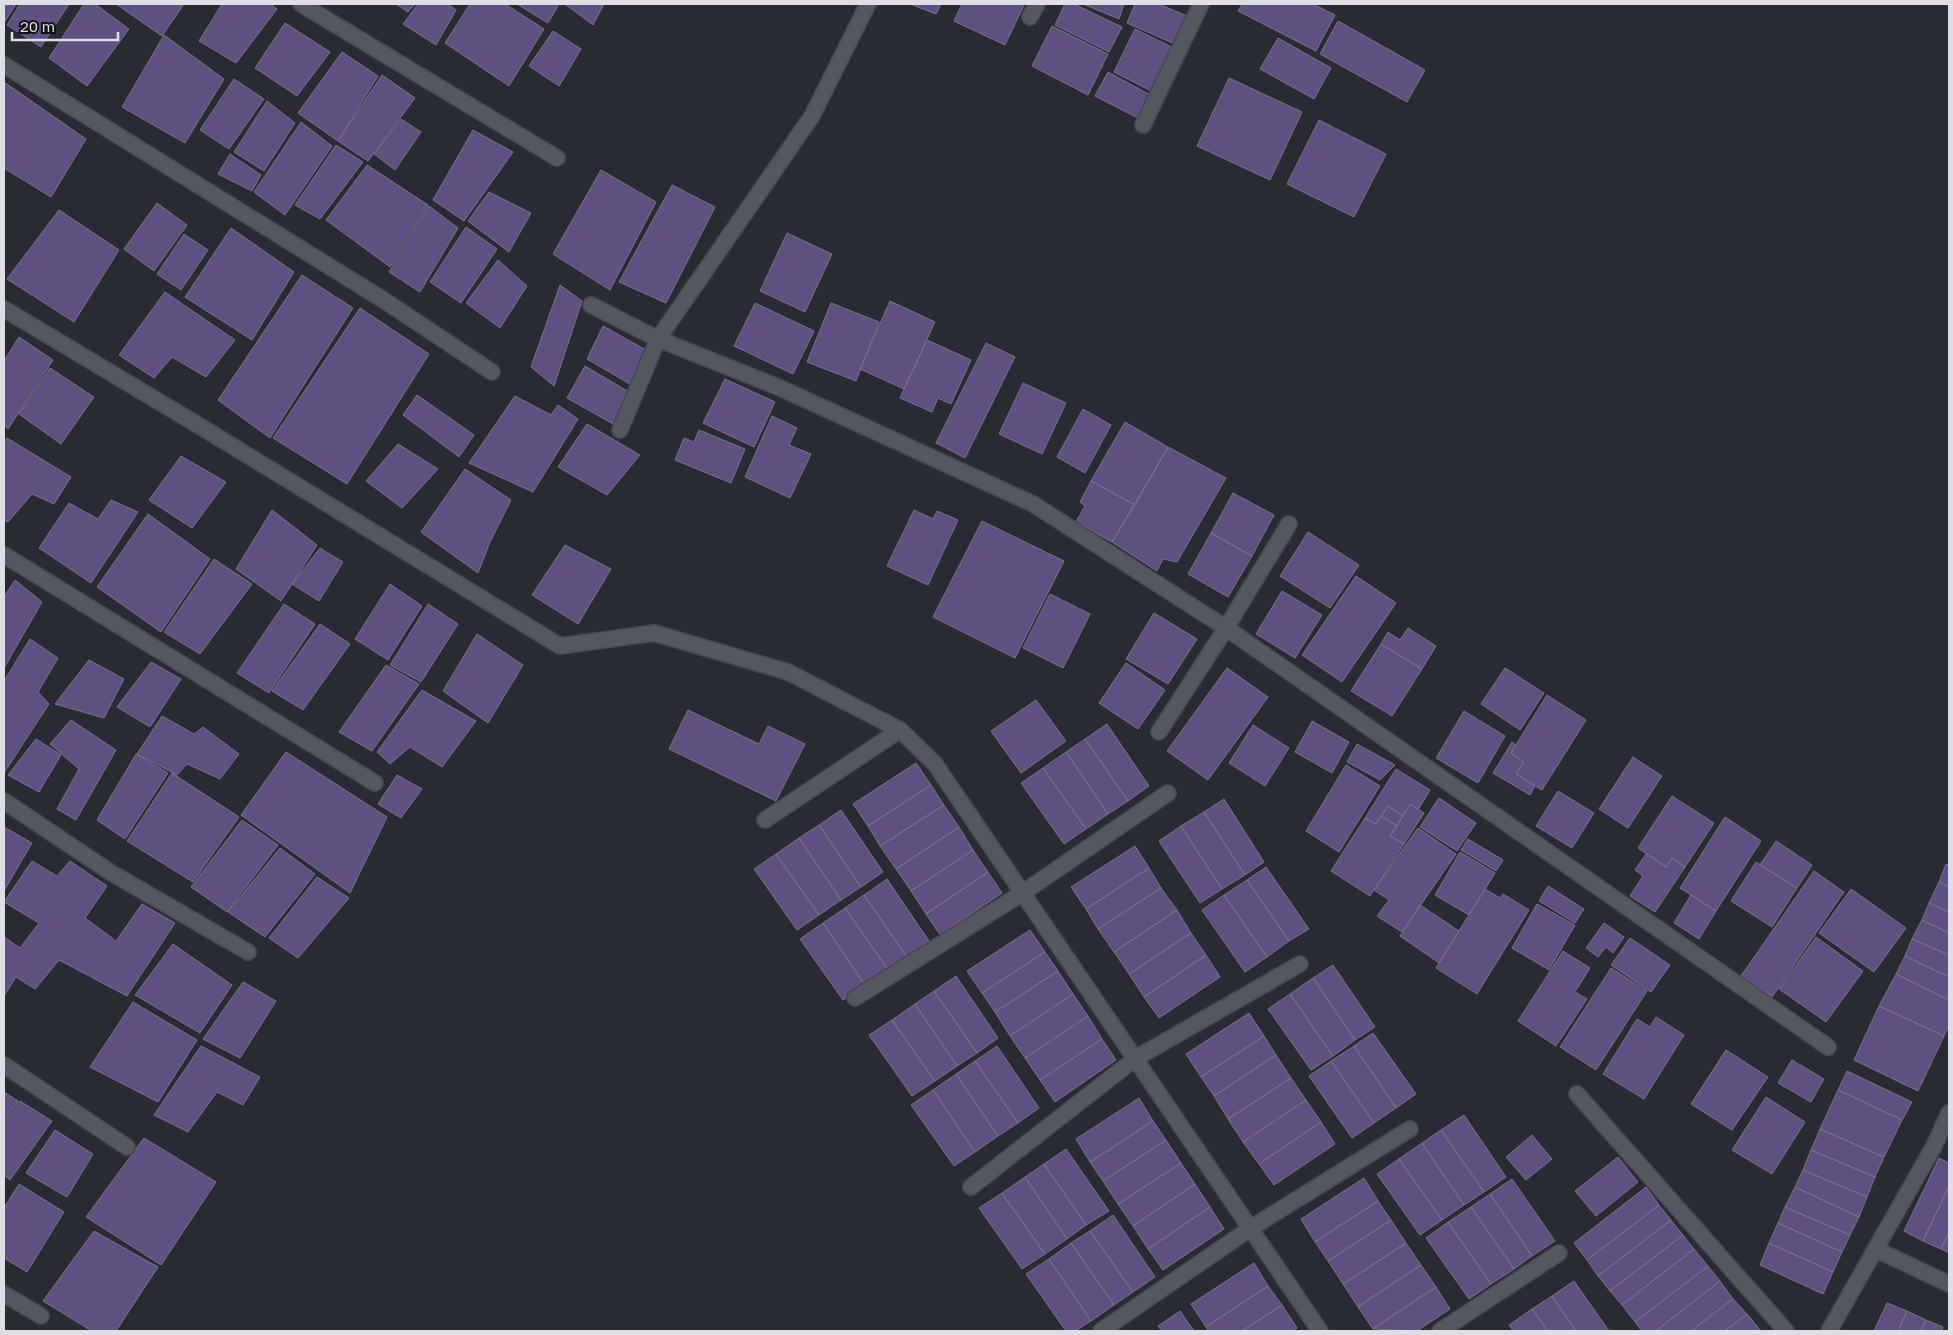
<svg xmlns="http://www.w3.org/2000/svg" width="1953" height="1335" font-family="'Golos Text',sans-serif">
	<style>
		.building { fill: #5f5082; stroke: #76747e }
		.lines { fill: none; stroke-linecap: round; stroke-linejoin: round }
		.street-casing { stroke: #46484f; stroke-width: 18 }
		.street { stroke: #555760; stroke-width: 15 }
	</style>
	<rect width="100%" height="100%" fill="#292b33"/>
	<path class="building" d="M4,4H16L4,23Z
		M20,4H69L41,47L7,25Z
		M84,4H95L129,29L87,86L49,58Z
		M116,4H184L162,36Z
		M222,4H270L277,9L236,63L199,41Z
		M396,4H415L408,12Z
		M418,4H448L456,10L436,45L403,24Z
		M470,4H505L544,29L509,86L445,43Z
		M517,4H559L548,23Z
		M565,4H604L593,25Z
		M910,4H941L936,14Z
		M962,4H1022L1024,5L1005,45L954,21Z
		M1065,4H1074L1122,27L1109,52L1055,25Z
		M1083,4H1124L1119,19Z
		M1135,4H1159L1189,17L1177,45L1127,23Z
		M1242,4H1313L1335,15L1316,51L1238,11Z
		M1338,21L1425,70L1407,102L1320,54Z
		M285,23L330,52L297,96L255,68Z
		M1052,26L1108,54L1088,95L1032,66Z
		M1135,29L1174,48L1153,92L1114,72Z
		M553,31L581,49L559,86L529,66Z
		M164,35L224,79L185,143L122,107Z
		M1278,38L1331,68L1314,99L1260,69Z
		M342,52L378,76L338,141L298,113Z
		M1108,72L1152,96L1140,119L1095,96Z
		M382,75L415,98L368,161L338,141Z
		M1229,78L1302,112L1270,180L1197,146Z
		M234,79L264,99L229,149L200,130Z
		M4,82L86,139L51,197L4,168Z
		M267,101L295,123L264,171L234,152Z
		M401,119L421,132L395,170L374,154Z
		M1319,120L1386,154L1354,217L1287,184Z
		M301,122L332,146L285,215L254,192Z
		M473,130L513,152L464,221L433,200Z
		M336,145L363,162L320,219L295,205Z
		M230,154L261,175L252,191L218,174Z
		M367,165L428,205L390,267L326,220Z
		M601,170L656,202L610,290L553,254Z
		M672,185L715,207L666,303L619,282Z
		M489,192L531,213L509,252L468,221Z
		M157,203L187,225L154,271L124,249Z
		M429,206L458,228L420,292L389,272Z
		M59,210L119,250L74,322L7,279Z
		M466,227L497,249L461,303L430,282Z
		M231,228L294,272L252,340L185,297Z
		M787,233L832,254L805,312L760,291Z
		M184,234L208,250L181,290L157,274Z
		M498,260L527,286L500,328L466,303Z
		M302,275L353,308L270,438L218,400Z
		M560,285L582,301L554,386L531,367Z
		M165,292L235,340L206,377L172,357L154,378L119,355Z
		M890,301L935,322L904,389L860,369Z
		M755,303L814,331L793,374L734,346Z
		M831,303L879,322L856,381L807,362Z
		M360,308L429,354L347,484L273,438Z
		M603,326L646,350L630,384L587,359Z
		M19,337L53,360L8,429L4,425V361Z
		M927,340L971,360L951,404L938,398L932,412L900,398Z
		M986,343L1015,357L965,458L936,443Z
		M585,366L629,392L615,425L567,398Z
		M50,368L94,397L61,444L19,414Z
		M725,379L775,402L754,447L703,423Z
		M1023,383L1066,403L1042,454L999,434Z
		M417,395L474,435L459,457L403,415Z
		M515,396L551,415L558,405L578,419L533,492L469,463Z
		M1083,409L1111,425L1085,473L1057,457Z
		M772,416L797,428L789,445L811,454L790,498L745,477Z
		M1125,422L1168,447L1135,505L1091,481Z
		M587,424L640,455L607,495L558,467Z
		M699,430L745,449L731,483L675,460L684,438L694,442Z
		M7,438L71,477L54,504L32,494L8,522L4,520V442Z
		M398,444L438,469L402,508L366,481Z
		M1168,447L1226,478L1177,562L1163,559L1157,571L1112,542Z
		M181,456L226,482L192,528L149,500Z
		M465,469L511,500L490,542L478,573L421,532Z
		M1091,481L1135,505L1112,542L1076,522L1085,506L1080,502Z
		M1233,493L1274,515L1252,556L1211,533Z
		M111,500L138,512L91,583L39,548L69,503L98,519Z
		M272,510L317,545L281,601L236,569Z
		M914,510L933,519L937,511L958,520L928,585L887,566Z
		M148,514L210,559L161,632L97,587Z
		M982,521L1064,561L1015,658L933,617Z
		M1308,532L1359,565L1330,608L1280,576Z
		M1211,533L1252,556L1228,597L1188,574Z
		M565,545L611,569L578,624L532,595Z
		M320,548L343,562L319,601L292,584Z
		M214,559L252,584L200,654L164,632Z
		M1356,576L1396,603L1342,682L1302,655Z
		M15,580L42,602L4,668V597Z
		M390,584L422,606L388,660L355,639Z
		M1282,591L1322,615L1295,658L1256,634Z
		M1050,594L1090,614L1063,668L1023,648Z
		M284,604L315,624L269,693L237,673Z
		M428,604L458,624L421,682L390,665Z
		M1154,613L1197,639L1168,684L1126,659Z
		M320,624L350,644L303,710L272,691Z
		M1408,628L1436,646L1422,669L1381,644L1388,632L1400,640Z
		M477,634L523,665L488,723L443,691Z
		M30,639L58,658L38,692L49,704L4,773V681Z
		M1381,644L1422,669L1392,716L1351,691Z
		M89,660L124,679L104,718L55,704Z
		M151,662L181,679L150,727L117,707Z
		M1126,663L1165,690L1138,729L1099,703Z
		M386,665L419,684L372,751L339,732Z
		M1227,668L1268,697L1208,780L1167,751Z
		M1505,668L1544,693L1520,730L1481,704Z
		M422,690L476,721L442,767L410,747L390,764L377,752Z
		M1547,695L1586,720L1542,790L1516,774L1524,762L1511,753Z
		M1036,700L1066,741L1021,773L991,731Z
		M688,710L759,744L768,726L805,744L776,801L669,749Z
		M1464,711L1505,736L1478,783L1436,758Z
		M162,716L194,734L203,727L239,754L220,779L187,764L177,775L137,754Z
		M71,720L116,750L76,820L57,809L79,769L50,744Z
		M1312,721L1349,742L1332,773L1295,752Z
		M1107,724L1149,786L1128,801L1085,739Z
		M1253,725L1289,748L1265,786L1229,763Z
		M36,739L61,755L39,792L8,775Z
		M1085,739L1128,801L1108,814L1066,752Z
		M1512,742L1516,745L1511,753L1524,762L1516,774L1535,786L1530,795L1493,773Z
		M1357,744L1395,765L1380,780L1347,762Z
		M286,752L387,817L350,893L241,815Z
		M1066,752L1108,814L1086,829L1043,768Z
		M136,754L168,773L125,839L97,820Z
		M1633,757L1662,776L1628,828L1599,809Z
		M916,763L931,785L868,826L853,804Z
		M1346,765L1380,786L1339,852L1306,831Z
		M1043,768L1086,829L1064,844L1021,783Z
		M1396,769L1430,790L1418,810L1410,804L1403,816L1388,806L1376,824L1365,818Z
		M172,773L239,817L193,882L127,841Z
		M397,775L422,789L401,818L378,804Z
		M931,785L944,805L880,846L868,826Z
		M1558,791L1594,813L1572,848L1536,826Z
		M1672,796L1714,823L1685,867L1672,858L1666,867L1638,848Z
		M1439,798L1476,823L1457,851L1420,827Z
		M1224,799L1264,862L1245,875L1204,812Z
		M1410,804L1424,813L1404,844L1390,836Z
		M944,805L959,827L896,869L880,846Z
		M1388,806L1403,816L1397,826L1381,816Z
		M841,810L883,872L861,887L819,825Z
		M1204,812L1245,875L1222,889L1181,826Z
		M1381,816L1397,826L1390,836L1404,844L1370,896L1331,871L1365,818L1376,824Z
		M1725,817L1761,841L1716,911L1680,888Z
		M242,820L278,845L227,912L191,887Z
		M819,825L861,887L841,900L799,838Z
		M1181,826L1222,889L1200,903L1159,841Z
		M4,827L32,843L4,891Z
		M959,827L973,850L911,891L896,869Z
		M1418,828L1456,854L1402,932L1377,916L1389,900L1374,890Z
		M799,838L841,900L819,915L776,854Z
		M1468,839L1503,860L1496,871L1461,850Z
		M1776,841L1812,865L1797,888L1760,865Z
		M1135,846L1149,868L1086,909L1071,887Z
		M280,848L315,874L265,937L228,912Z
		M973,850L988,872L926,914L911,891Z
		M1460,852L1495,873L1469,915L1435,895Z
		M776,854L819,915L797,930L754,869Z
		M1646,854L1666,867L1672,858L1685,867L1655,912L1630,896L1643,876L1635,870Z
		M32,861L57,876L70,861L107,886L85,918L116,941L142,904L175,923L127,996L59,960L35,989L16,977L4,996V937L20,948L39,923L4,902Z
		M1756,862L1797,888L1772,927L1731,901Z
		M1946,864L1949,865V887L1939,882Z
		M1266,867L1309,929L1289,941L1247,880Z
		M1149,868L1161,888L1098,929L1086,909Z
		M1814,871L1844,892L1772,997L1741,976Z
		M988,872L1002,893L940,935L926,914Z
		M317,877L349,898L298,958L269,938Z
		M887,879L929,941L907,957L864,895Z
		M1247,880L1289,941L1267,957L1224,895Z
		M1939,882L1949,887V912L1929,903Z
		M1548,886L1584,909L1575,923L1539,901Z
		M1161,888L1177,910L1114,952L1098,929Z
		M1485,889L1500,898L1503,894L1529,910L1477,994L1436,968Z
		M1851,889L1906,928L1874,972L1819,933Z
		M864,895L907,957L888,970L845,908Z
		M1224,895L1267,957L1245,972L1202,910Z
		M1691,895L1716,911L1699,939L1674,923Z
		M1929,903L1949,912V933L1922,920Z
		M1537,904L1575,925L1549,970L1512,948Z
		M1420,905L1459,931L1439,963L1400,936Z
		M845,908L888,970L865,985L823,923Z
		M1177,910L1191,933L1129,974L1114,952Z
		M1922,920L1949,933V955L1912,939Z
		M823,923L865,985L843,1000L800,939Z
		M1604,923L1624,937L1613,953L1606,947L1598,957L1586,948Z
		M1030,930L1045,952L982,993L967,971Z
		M1191,933L1206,955L1144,997L1129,974Z
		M1816,937L1863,971L1826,1022L1779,989Z
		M1630,938L1670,965L1651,992L1611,965Z
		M1912,939L1949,955V977L1905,956Z
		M173,944L232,985L200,1033L135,995Z
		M1563,951L1590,968L1575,992L1587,999L1556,1046L1518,1021Z
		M1045,952L1058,971L995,1012L982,993Z
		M1206,955L1220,977L1159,1018L1144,997Z
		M1905,956L1949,977V1000L1896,974Z
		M1333,965L1375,1027L1355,1040L1313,978Z
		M1611,968L1647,991L1596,1070L1560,1047Z
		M1058,971L1073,994L1010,1036L995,1012Z
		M1896,974L1949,1000V1026L1944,1036L1879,1006Z
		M956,976L998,1038L977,1053L934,991Z
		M1313,978L1355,1040L1333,1056L1290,994Z
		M243,982L276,1001L240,1058L203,1039Z
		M934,991L977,1053L957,1066L915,1004Z
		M1073,994L1088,1016L1025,1058L1010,1036Z
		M1290,994L1333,1056L1311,1070L1268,1009Z
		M133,1002L197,1040L158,1102L90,1067Z
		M915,1004L957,1066L935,1081L892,1020Z
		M1879,1006L1944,1036L1918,1091L1854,1060Z
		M1249,1013L1264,1036L1201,1077L1186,1054Z
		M1088,1016L1102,1039L1040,1080L1025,1058Z
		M1656,1017L1684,1035L1644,1099L1603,1074L1637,1019L1650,1027Z
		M892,1020L935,1081L912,1096L869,1035Z
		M1373,1033L1416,1094L1396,1108L1354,1046Z
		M1264,1036L1276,1055L1214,1096L1201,1077Z
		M1102,1039L1116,1060L1055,1102L1040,1080Z
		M201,1046L260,1077L243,1105L217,1092L188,1132L154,1115Z
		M997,1046L1039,1108L1018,1123L975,1061Z
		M1354,1046L1396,1108L1374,1123L1331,1061Z
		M1726,1050L1768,1077L1732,1130L1691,1104Z
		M1276,1055L1291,1078L1228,1119L1214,1096Z
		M1792,1060L1824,1079L1811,1102L1778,1083Z
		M975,1061L1018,1123L998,1136L956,1074Z
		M1331,1061L1374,1123L1352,1138L1309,1076Z
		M1847,1071L1912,1102L1902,1120L1838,1090Z
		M956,1074L998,1136L975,1152L933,1090Z
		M1291,1078L1306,1100L1243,1142L1228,1119Z
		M933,1090L975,1152L954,1166L911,1105Z
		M1838,1090L1902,1120L1884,1157L1820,1129Z
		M4,1092L18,1101L4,1124Z
		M1766,1097L1805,1122L1772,1174L1732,1150Z
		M1139,1098L1153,1121L1090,1162L1076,1139Z
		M1306,1100L1321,1122L1259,1164L1243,1142Z
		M20,1101L52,1121L10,1180L4,1175V1127Z
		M1464,1115L1506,1177L1484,1192L1441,1130Z
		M1153,1121L1166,1140L1103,1181L1090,1162Z
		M1321,1122L1335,1144L1274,1185L1259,1164Z
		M1820,1129L1884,1157L1875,1177L1811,1150Z
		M55,1130L93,1154L67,1197L26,1173Z
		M1441,1130L1484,1192L1464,1205L1422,1143Z
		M1532,1135L1552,1159L1526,1180L1506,1157Z
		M144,1138L216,1182L161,1265L86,1217Z
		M1166,1140L1181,1163L1118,1204L1103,1181Z
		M1422,1143L1464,1205L1442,1220L1399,1159Z
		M1066,1149L1109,1211L1086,1225L1044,1164Z
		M1811,1150L1875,1177L1867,1197L1803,1170Z
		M1618,1157L1638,1182L1596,1216L1575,1191Z
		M1939,1158L1949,1163V1186L1923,1241L1904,1231Z
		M1399,1159L1442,1220L1420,1235L1377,1174Z
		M1181,1163L1195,1184L1133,1226L1118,1204Z
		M1044,1164L1086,1225L1067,1239L1025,1177Z
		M1803,1170L1867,1197L1859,1217L1795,1187Z
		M1025,1177L1067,1239L1045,1254L1002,1193Z
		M1364,1178L1378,1201L1315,1242L1301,1219Z
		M1512,1179L1555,1241L1532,1256L1490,1194Z
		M19,1184L64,1212L27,1272L4,1258V1208Z
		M1195,1184L1210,1207L1148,1249L1133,1226Z
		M1949,1186V1232L1941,1249L1923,1241Z
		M1646,1187L1659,1205L1587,1260L1574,1243Z
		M1795,1187L1859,1217L1850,1235L1785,1207Z
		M1002,1193L1045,1254L1022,1269L979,1208Z
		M1490,1194L1532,1256L1514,1269L1471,1207Z
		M1378,1201L1391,1220L1328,1261L1315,1242Z
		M1659,1205L1671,1220L1598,1276L1587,1260Z
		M1210,1207L1224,1229L1163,1270L1148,1249Z
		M1471,1207L1514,1269L1491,1284L1448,1222Z
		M1785,1207L1850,1235L1842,1252L1778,1223Z
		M1113,1215L1155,1277L1133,1292L1090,1231Z
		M1391,1220L1406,1243L1343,1284L1328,1261Z
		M1671,1220L1683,1235L1610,1291L1598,1276Z
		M1448,1222L1491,1284L1469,1299L1426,1238Z
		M1778,1223L1842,1252L1833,1272L1769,1243Z
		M94,1231L158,1267L116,1331H92L43,1301Z
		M1090,1231L1133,1292L1114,1305L1071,1243Z
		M1949,1232V1253L1941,1249Z
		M1683,1235L1694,1249L1622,1305L1610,1291Z
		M1071,1243L1114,1305L1091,1321L1049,1259Z
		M1406,1243L1421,1265L1358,1307L1343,1284Z
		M1769,1243L1833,1272L1823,1294L1760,1265Z
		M1694,1249L1708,1266L1635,1322L1622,1305Z
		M1049,1259L1091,1321L1075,1331H1066L1026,1274Z
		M1254,1263L1268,1286L1206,1327L1191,1304Z
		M1421,1265L1436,1287L1373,1329L1358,1307Z
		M1708,1266L1720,1281L1656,1331H1642L1635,1322Z
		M1574,1281L1609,1331H1576L1552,1296Z
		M1720,1281L1733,1299L1691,1331H1656Z
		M1268,1286L1282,1305L1242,1331H1209L1206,1327Z
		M1436,1287L1450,1309L1417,1331L1373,1329Z
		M1552,1296L1576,1331H1548L1532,1309Z
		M1733,1299L1747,1314L1725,1331H1691Z
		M1887,1303L1907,1311L1898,1331H1874Z
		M1282,1305L1297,1328L1292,1331H1242Z
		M1532,1309L1548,1331H1514L1509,1325Z
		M1180,1311L1194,1331H1162L1158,1326Z
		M1907,1311L1926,1320L1921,1331H1898Z
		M1747,1314L1761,1331H1725Z
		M1926,1320L1943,1327L1942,1331H1921Z"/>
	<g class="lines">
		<g class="street-casing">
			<path id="street" d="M301,4L557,158
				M1030,17L1037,4
				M4,65L382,299L492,372
				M1143,125L1201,4
				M591,305L658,339L778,387L1033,504L1226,628L1828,1047
				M4,309L193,422L560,646L654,633L788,672L900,730L935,764L1320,1331
				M620,430L658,339L812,116L868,4
				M4,555L375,783
				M1159,732L1226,628L1289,524
				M4,801L110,872L248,952
				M765,820L900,730
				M855,998L1024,892L1168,793
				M4,1065L127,1147
				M1577,1094L1786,1331
				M971,1187L1136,1058L1300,964
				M1875,1249L1949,1284
				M4,1294L41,1316
				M1101,1331L1251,1228L1410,1129
				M1440,1331L1559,1253
				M1829,1331L1934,1146L1949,1113"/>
		</g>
		<use href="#street" class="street"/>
	</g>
	<rect width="1953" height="1335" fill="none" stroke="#dedfe5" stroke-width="10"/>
	<path d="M12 32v8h106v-8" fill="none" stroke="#dedfe5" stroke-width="2.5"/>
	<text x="20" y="32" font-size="15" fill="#dedfe5" stroke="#121317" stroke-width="4" paint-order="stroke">20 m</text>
</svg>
